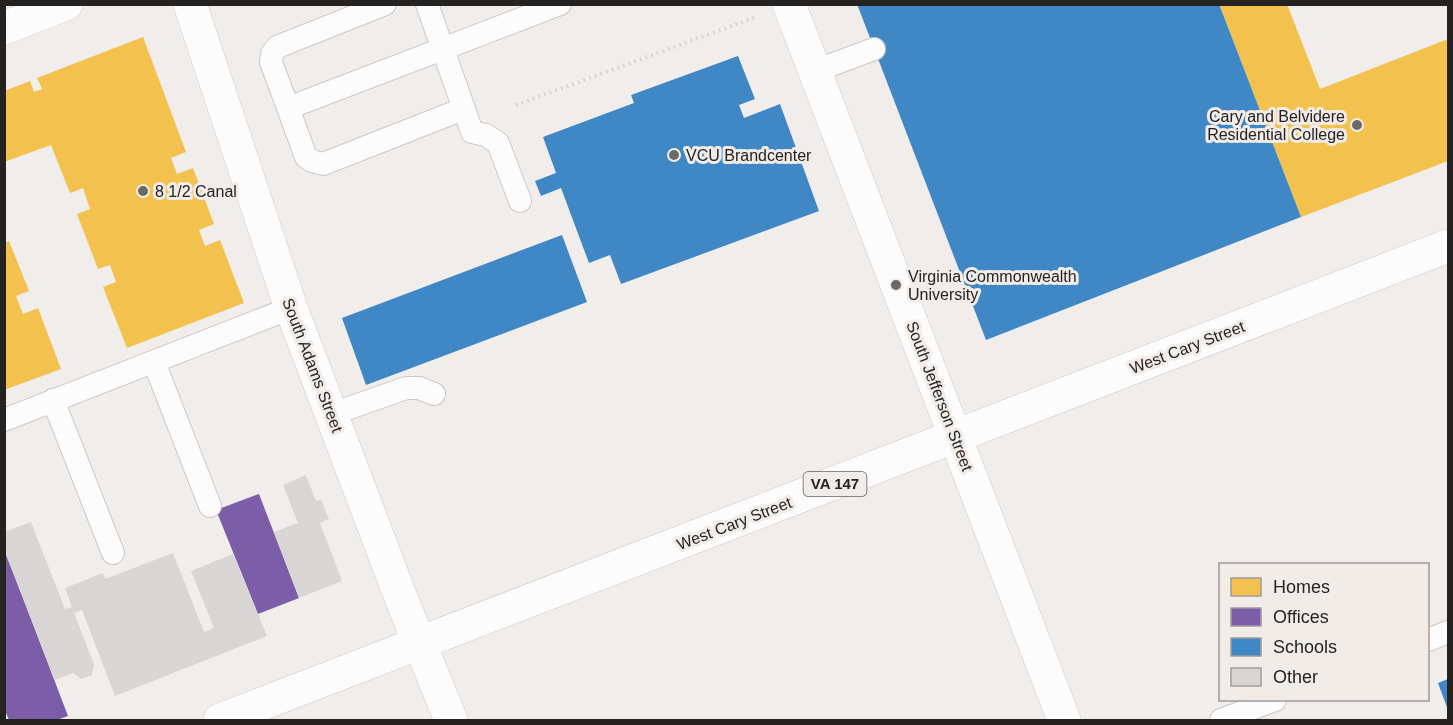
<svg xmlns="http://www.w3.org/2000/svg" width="1453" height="725" font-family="Helvetica,sans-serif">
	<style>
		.homes { fill: #f2c14e }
		.offices { fill: #7b5ea7 }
		.schools { fill: #3f88c5 }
		.building { fill: #d8d5d5 }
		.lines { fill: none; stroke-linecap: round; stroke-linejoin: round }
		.lane-casing { stroke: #cbc9c7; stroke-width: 24 }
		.street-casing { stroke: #cbc9c7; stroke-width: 34 }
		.secondary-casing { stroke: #cbc9c7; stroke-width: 34 }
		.primary-casing { stroke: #cbc9c7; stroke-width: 34 }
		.path { stroke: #d2d1d0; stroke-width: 4; stroke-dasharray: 1.5 4.5; stroke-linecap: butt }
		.lane { stroke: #fdfcfc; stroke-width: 22 }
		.street { stroke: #fdfcfc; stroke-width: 33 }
		.secondary { stroke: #fdfcfc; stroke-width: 33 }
		.primary { stroke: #fdfcfc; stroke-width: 33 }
		.poi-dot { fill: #6c6a68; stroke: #f2ece8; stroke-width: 2 }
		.labels { text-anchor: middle; stroke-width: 6; stroke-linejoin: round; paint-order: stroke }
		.shield { fill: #f2ece8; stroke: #625f5d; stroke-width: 1.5 }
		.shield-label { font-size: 15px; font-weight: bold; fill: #252322 }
		.poi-label { font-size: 16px; fill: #252322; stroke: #f2ece8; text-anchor: start }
		.street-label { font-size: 16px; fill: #252322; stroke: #f2ece8 }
	</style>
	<rect width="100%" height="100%" fill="#f0edea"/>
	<path class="homes" d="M1219,4H1287L1320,89L1448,39V161L1301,217Z
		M143,37L186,152L171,158L177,174L193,168L214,224L199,230L205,246L220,240L244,303L127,348L103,287L116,282L110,265L98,269L77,214L90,209L83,188L70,193L51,145L4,162V91L30,81L34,92L42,89L37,78Z
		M9,241L29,291L16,296L23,314L38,308L61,369L4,390V243Z"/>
	<path class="offices" d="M259,494L299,598L258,614L216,510Z
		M5,551L68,716L57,720H9L4,708Z"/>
	<path class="schools" d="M857,4H1219L1301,217L986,340Z
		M738,56L755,99L739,105L744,118L780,104L819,211L621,284L610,255L589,263L561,188L541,196L535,181L556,173L543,137L634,103L631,95Z
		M562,235L587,302L366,385L342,318Z
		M1448,679V710L1438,683Z"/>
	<path class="building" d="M306,475L316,501L321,500L329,519L320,523L342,581L299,598L274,532L298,523L283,485Z
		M31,522L65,609L72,607L65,588L103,573L105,579L173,553L204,632L214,628L191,571L233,554L267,636L115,696L82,610L74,613L94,664L92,675L81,679L73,673L55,680L4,550V532Z"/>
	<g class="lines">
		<g class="lane-casing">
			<path id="lane" d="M385,4L277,47L272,54L271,62L288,108L560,4
				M427,4L472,132L486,135L498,143L520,201
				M815,71L874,49
				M288,108L306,157L312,161L323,164L463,109
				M154,362L210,506
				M53,400L113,553
				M332,414L406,388H419L434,394
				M4,420L291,308
				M1428,640L1448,632
				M1221,720L1275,700"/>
		</g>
		<g class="street-casing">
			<path id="street" d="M190,4L291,308L401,598L451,720
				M789,4L1064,720"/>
		</g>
		<g class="secondary-casing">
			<path id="secondary" d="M4,28L66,4"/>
		</g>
		<g class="primary-casing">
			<path id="primary" d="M220,720L1448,246"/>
		</g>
		<path class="path" d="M516,105L756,17"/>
		<use href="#lane" class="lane"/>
		<use href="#street" class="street"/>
		<use href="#secondary" class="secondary"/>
		<use href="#primary" class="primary"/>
	</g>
	<g class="poi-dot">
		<circle cx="1357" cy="125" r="6"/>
		<circle cx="674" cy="155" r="6"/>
		<circle cx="143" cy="191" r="6"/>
		<circle cx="896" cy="285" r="6"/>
	</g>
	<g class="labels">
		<rect class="shield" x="803.5" y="472" width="63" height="24" rx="4.5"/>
		<g class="shield-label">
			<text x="835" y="489">VA 147</text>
		</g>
		<g class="poi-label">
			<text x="1345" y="122" text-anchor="end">Cary and Belvidere<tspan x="1345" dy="18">Residential College</tspan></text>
			<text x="686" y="161">VCU Brandcenter</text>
			<text x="155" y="197">8 1/2 Canal</text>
			<text x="908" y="282">Virginia Commonwealth<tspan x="908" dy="18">University</tspan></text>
		</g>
		<g class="street-label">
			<text transform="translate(1187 347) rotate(-21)" y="6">West Cary Street</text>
			<text transform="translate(313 365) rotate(69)" y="6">South Adams Street</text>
			<text transform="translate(940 396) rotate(69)" y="6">South Jefferson Street</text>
			<text transform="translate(734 523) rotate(-21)" y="6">West Cary Street</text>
		</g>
	</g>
	<rect width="1453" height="725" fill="none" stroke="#252322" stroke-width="12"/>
	<rect x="1219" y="563" width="210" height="138" fill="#f2ece8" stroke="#a09c99" stroke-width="1.5"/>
	<rect x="1231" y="578" width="30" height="18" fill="#f2c14e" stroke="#a09c99" stroke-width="1.5"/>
	<text x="1273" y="593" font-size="18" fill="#252322">Homes</text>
	<rect x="1231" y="608" width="30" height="18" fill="#7b5ea7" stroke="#a09c99" stroke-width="1.5"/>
	<text x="1273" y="623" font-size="18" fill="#252322">Offices</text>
	<rect x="1231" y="638" width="30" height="18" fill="#3f88c5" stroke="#a09c99" stroke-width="1.5"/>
	<text x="1273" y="653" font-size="18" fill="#252322">Schools</text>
	<rect x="1231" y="668" width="30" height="18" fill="#d8d5d5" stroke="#a09c99" stroke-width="1.5"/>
	<text x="1273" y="683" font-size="18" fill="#252322">Other</text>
</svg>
